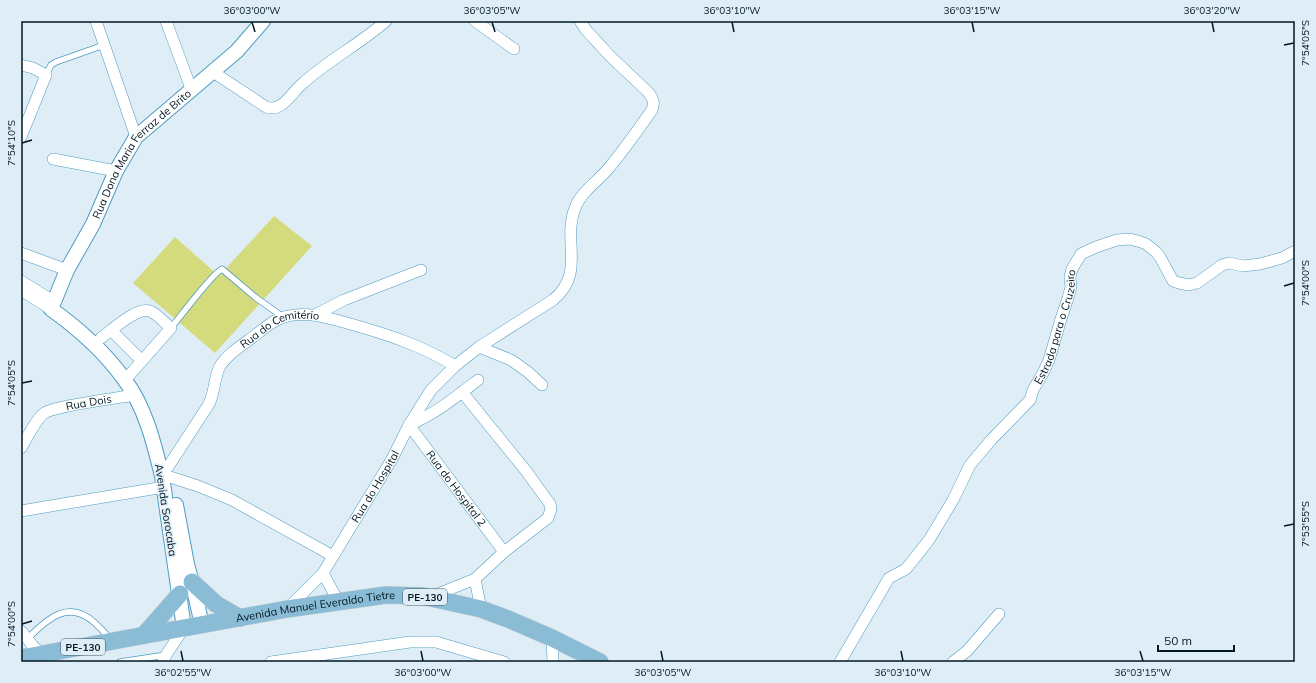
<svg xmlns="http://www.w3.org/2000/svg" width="1316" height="683" font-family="Mulish,sans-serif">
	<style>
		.green { fill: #d3db7d }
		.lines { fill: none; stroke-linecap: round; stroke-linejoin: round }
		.service-casing { stroke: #4e9bc3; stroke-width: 7 }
		.minor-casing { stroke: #4e9bc3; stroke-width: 12 }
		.tertiary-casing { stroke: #4e9bc3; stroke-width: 16 }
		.primary-casing { stroke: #c7cccf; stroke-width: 18 }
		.service { stroke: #fff; stroke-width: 5.5 }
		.minor { stroke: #fff; stroke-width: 11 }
		.tertiary { stroke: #fff; stroke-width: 14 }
		.primary { stroke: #8abcd6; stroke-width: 17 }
		.ticks { fill: none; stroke: #011723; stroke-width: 1.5 }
		.labels { text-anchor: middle; stroke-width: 3.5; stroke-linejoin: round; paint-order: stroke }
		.shield { fill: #dfeef6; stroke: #445862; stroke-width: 1 }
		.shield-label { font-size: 10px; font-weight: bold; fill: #011723 }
		.street-label { font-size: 11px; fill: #011723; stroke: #dfeef6 }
		.neatline { fill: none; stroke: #011723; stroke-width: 1.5 }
		.ticks-label { font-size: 10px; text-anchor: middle; fill: #011723 }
	</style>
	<rect width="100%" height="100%" fill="#dfeef6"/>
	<path class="green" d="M274,216L312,246L215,353L133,283L175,237L219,276Z"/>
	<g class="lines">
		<g class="service-casing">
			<path id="service" d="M46,75L51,65L56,62L104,45
				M171,328C179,318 213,273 222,269L255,297L283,317
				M27,639C48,618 69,599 95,623C101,629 106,633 110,640
				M120,662L166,655"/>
		</g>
		<g class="minor-casing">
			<g id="minor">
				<path d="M96,21L136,137"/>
				<path d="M166,21L192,91"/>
				<path d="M475,21L514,49"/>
				<path d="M21,65L33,68L46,75L21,137"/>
				<path d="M213,72L266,107C282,113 292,92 302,84C328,60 360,44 386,21"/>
				<path d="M53,159L116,171"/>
				<path d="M21,253L67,270"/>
				<path d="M21,281L55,302"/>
				<path d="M21,290L51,309"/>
				<path d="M315,315L344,300L421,270"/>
				<path d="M111,330L142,361"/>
				<path d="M101,338C111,331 139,304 152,312C159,316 165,323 171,328L125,380"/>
				<path d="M479,347L511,360L528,372L542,385"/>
				<path d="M462,392L526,471L550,504L551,509L548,518L504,552L475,579L481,609"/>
				<path id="s1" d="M409,425L504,552"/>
				<path d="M409,425C435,414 456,397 478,380"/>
				<path id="s2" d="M21,448C27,438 35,421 43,414C52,406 119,398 134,395"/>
				<path id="s3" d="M168,467L209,404C215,392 214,377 220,366C227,355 239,347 249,340C261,331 273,319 288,316C310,311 332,319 354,325C389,335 423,346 455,366"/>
				<path d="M170,477L198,486L232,500L333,556"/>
				<path d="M21,511L164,487"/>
				<path d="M323,573L338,601"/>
				<path d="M430,597L475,579"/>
				<path id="s4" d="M287,609L323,573L392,459L409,425L431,390L455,366L479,347L553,300C586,273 562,241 575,208C581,192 597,182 608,169C624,150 638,130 652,110C655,102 653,98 648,92L611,57L586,30L580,21"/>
				<path d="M21,631L33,646L42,654"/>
				<path d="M552,638L553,662"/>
				<path d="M163,662L166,655L184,628"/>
				<path d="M271,662L410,642H436L504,662"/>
				<path id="s5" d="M840,662L889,578L906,569L929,540L953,500L970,465L991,440L1030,400L1033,390L1043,373L1049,360L1061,319L1068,298L1071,287L1070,277L1072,269L1081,254L1096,247L1117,240L1130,239L1141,242L1146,244L1156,252L1160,257L1173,281L1179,283L1189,285L1197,283L1222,265L1229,263L1243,266L1260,264L1282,258L1295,251"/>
				<path d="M953,662L967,651L999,614"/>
			</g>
		</g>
		<g class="tertiary-casing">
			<g id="tertiary">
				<path d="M176,505L187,564L195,594L202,625"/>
				<path id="s6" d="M184,628L162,476C154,443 145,406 124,379C104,351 79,329 51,309L67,270L93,224L116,171L136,137L237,51L263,21"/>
			</g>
		</g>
		<g class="primary-casing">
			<g id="primary">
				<path d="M192,582L216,604L240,618"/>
				<path d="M144,635L180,594"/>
				<path id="s7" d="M21,658L287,609L386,595L422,596L481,609L508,619L552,638L600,662"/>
			</g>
		</g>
		<use href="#service" class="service"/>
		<use href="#minor" class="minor"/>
		<use href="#tertiary" class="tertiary"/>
		<use href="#primary" class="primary"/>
	</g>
	<path class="ticks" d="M252,22L255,32M492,22L495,32M732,22L734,32M972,22L974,32M1212,22L1214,32M1284,45L1294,43M22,143L32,140M1284,286L1294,283M22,383L32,381M1284,526L1294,524M22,624L32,621M181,651L183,661M421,651L423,661M661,651L663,661M901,651L903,661M1140,651L1143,661"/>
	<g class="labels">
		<g class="shield">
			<rect x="403" y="589" width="44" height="16" rx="3"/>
			<rect x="61" y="639" width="44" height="16" rx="3"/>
		</g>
		<g class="shield-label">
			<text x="425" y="601">PE-130</text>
			<text x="83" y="651">PE-130</text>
		</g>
		<g class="street-label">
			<text dy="4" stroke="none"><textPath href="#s6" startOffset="542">Rua Dona Maria Ferraz de Brito</textPath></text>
			<text dy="4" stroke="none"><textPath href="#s5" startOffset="406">Estrada para o Cruzeiro</textPath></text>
			<text dy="4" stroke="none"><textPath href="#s3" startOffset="188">Rua do Cemitério</textPath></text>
			<text dy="4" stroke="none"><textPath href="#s2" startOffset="88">Rua Dois</textPath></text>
			<text dy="4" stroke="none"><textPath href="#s4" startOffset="152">Rua do Hospital</textPath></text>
			<text dy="4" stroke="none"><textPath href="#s1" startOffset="79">Rua do Hospital 2</textPath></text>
			<text transform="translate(166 510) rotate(81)" y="4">Avenida Sorocaba</text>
			<text dy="4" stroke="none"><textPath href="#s7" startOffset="299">Avenida Manuel Everaldo Tietre</textPath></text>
		</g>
	</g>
	<rect width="1316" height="683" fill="none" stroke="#dfeef6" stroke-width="44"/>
	<path d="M1158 645v6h76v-6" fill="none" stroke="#011723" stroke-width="2"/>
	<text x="1164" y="645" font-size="12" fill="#011723" stroke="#dfeef6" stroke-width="3" paint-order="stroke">50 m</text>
	<rect x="22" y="22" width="1272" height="639" class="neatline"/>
	<g class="ticks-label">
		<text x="252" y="14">36°03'00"W</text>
		<text x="492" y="14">36°03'05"W</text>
		<text x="732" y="14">36°03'10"W</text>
		<text x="972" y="14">36°03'15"W</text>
		<text x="1212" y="14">36°03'20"W</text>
		<text transform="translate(1305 43) rotate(-90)" y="4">7°54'05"S</text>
		<text transform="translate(11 143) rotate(-90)" y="4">7°54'10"S</text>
		<text transform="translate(1305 283) rotate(-90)" y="4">7°54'00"S</text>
		<text transform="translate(11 383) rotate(-90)" y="4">7°54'05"S</text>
		<text transform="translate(1305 524) rotate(-90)" y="4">7°53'55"S</text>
		<text transform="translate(11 624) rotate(-90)" y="4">7°54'00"S</text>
		<text x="183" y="676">36°02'55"W</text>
		<text x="423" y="676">36°03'00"W</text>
		<text x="663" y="676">36°03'05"W</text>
		<text x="903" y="676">36°03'10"W</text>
		<text x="1143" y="676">36°03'15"W</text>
	</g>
</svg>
